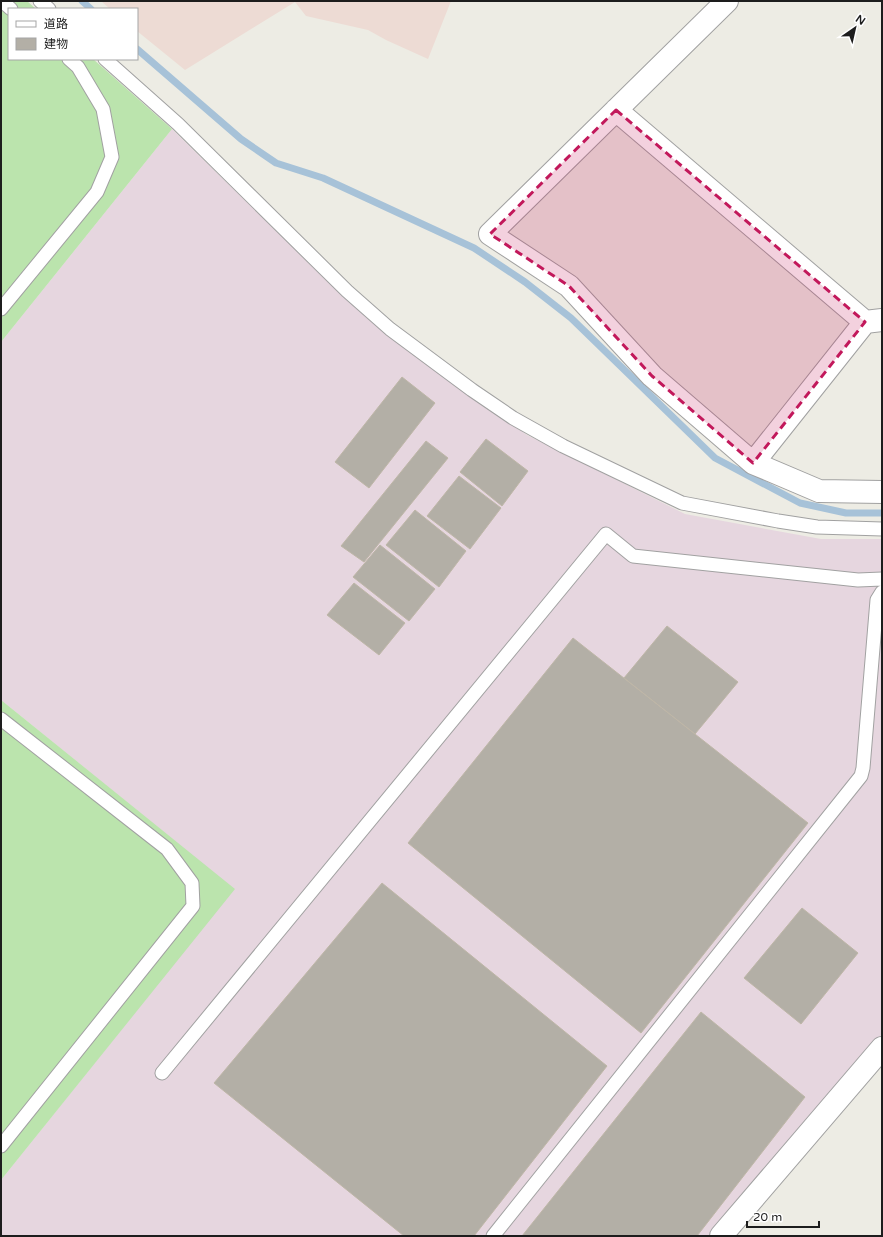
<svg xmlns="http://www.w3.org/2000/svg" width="883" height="1237" font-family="'Varela Round','Noto Sans JP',sans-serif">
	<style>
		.commercial { fill: #eddbd4 }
		.industrial { fill: #e6d6df }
		.grass { fill: #bbe4ad }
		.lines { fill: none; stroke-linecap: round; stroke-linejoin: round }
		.stream { stroke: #a7c2d8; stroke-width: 7 }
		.building { fill: #b3afa6; stroke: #beb6a7 }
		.lane-casing { stroke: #a1a1a1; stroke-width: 15 }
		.street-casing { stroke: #a1a1a1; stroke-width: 24 }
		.lane { stroke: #fff; stroke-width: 13 }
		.street { stroke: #fff; stroke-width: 22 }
		.marked { fill: #c2185b; fill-opacity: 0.2; stroke: #c2185b; stroke-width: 3; stroke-dasharray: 8 5; stroke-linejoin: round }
	</style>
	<rect width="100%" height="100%" fill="#edece4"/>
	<path class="commercial" d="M101,1H451L428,59L386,40L368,30L306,16L295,2L185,70L137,31V9H110Z"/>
	<path class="industrial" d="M172,129L275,230L381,330L471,396L527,435L685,514L821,539H882V1034L711,1236H1V1180L234,889L1,700V342Z"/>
	<path class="grass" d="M1,1H27L36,9H9V59H93L172,129L1,342Z
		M1,700L235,889L1,1180Z"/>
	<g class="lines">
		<path class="stream" d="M82,1L91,9
			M137,49L241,139L276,163L323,178L474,248L525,282L571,318L715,458L800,503L846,513H882"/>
	</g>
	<path class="building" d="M402,377L435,403L369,488L335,462Z
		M486,439L528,471L502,506L460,472Z
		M426,441L448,458L364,562L341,546Z
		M459,476L501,508L470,549L427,516Z
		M415,510L466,551L439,587L386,545Z
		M380,545L435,589L409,621L353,577Z
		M354,583L405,623L379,655L327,615Z
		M667,626L738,682L695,734L624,678Z
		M573,638L808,823L641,1033L408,843Z
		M382,883L607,1066L474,1236H404L214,1083Z
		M802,908L858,953L801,1024L744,978Z
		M701,1012L805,1097L697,1236H522Z"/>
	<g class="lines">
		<g class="lane-casing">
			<path id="lane" d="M2,1L11,9
				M40,1L49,9
				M105,59L178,124L347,291L390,329L472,390L513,418L563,446L682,503L778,521L817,527L882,529
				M1,309L97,192L112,157L103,109L78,67L69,59
				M1,719L167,849L192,883L193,906L1,1146
				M162,1073L606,534L633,556L858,580L882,579
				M493,1236L861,776L863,768L877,600L882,592"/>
		</g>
		<g class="street-casing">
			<path id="street" d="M727,1L490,234L569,286L652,376L753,463L819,491L882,492
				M616,110L865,322L882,320
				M753,463L865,322
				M721,1236L882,1048"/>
		</g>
		<use href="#lane" class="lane"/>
		<use href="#street" class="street"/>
	</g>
	<path class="marked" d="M616,110L865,322L753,463L652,376L569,286L490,234Z"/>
	<rect width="883" height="1237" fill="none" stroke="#1d1d1d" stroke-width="4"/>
	<rect x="8" y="8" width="130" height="52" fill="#ffffff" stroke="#a5a5a5"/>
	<rect x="16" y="21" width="20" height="6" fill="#ffffff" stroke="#a5a5a5"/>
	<text x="44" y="28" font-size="12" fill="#1d1d1d">道路</text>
	<rect x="16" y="38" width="20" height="12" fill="#b3afa6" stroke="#a5a5a5"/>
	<text x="44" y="48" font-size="12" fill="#1d1d1d">建物</text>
	<g transform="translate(855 28) rotate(34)" stroke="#ffffff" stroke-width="3" paint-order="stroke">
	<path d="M0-3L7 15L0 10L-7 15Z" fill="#1d1d1d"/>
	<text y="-6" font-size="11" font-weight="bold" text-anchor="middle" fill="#1d1d1d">N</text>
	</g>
	<path d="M747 1221v6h72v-6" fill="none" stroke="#1d1d1d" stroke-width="2"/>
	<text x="753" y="1221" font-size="12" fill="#1d1d1d" stroke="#ffffff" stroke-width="3" paint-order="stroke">20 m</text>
</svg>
